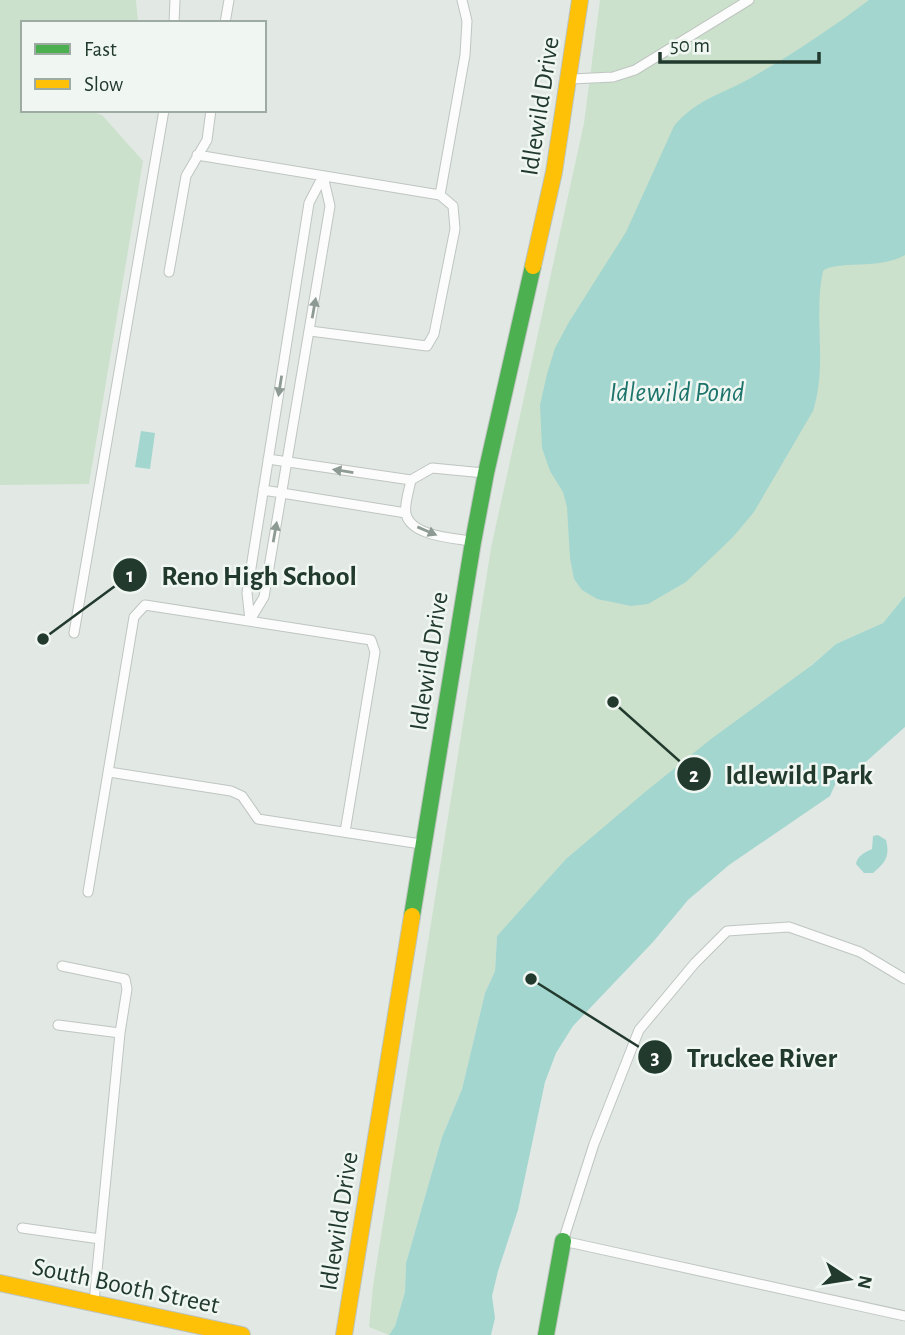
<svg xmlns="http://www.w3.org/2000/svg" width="905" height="1335" font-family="'Alegreya Sans',sans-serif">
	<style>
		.green { fill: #cbe1cc }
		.water { fill: #a4d6d0 }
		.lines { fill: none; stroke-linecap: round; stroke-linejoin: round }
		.lane-casing { stroke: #bfc5c1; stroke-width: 11 }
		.fast-casing { stroke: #bdc4bf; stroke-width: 18 }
		.slow-casing { stroke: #bdc4bf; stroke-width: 18 }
		.lane { stroke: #fbfcfb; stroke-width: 9 }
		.fast { stroke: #4caf50; stroke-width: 16 }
		.slow { stroke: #ffc107; stroke-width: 16 }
		.oneway { fill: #8e9b94 }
		.labels { text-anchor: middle; stroke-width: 5; stroke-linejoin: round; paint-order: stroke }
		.street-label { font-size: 26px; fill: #213a2d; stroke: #f0f7f2 }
		.water-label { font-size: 28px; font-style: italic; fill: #1d746c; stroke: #f0f7f2 }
		.leader { fill: none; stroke: #213a2d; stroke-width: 2.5 }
		.callout-dot { fill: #213a2d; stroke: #f0f7f2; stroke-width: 2.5 }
		.mark-label { font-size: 21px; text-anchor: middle; font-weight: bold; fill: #fff }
		.callout-label { font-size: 28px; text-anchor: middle; font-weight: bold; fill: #213a2d; stroke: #f0f7f2; stroke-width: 5; stroke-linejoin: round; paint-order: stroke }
	</style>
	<rect width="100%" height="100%" fill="#e2e8e4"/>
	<path class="green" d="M0,0H136L138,23H23V110H85L102,115L143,161L89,484L0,485Z
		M600,0H905V596L883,623L836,644L497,936L495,971L485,993L462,1089L442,1137L406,1263L405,1292L395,1326L389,1335L369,1327L373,1286L491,548L584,123Z"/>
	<path class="water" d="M869,0H905V255C881,270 835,260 823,271C813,317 828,365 813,411L754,512L733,537L686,582L648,604L631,606L597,599L582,590L574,579L570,558L567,507L563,492L550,471L542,448L540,405L547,374L555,348L569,322L626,232L674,126C697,98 726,93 756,75C796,52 833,27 869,0Z
		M141,431L155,433L150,469L135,467Z
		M905,596V727L859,768L838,778L830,796L729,865L688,900L653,942L573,1026L556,1053L545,1082L518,1210L498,1271L492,1296L495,1318L491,1335H389L395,1326L405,1292L406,1263L442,1137L462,1089L485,993L495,971L497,936L566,859L645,792L711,739L812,665L836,644L883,623Z
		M878,835L886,840C890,856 886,862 873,873H864L856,864C857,856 865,852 872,849L873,836Z"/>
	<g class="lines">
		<g class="lane-casing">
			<path id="lane" d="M174,23L175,0
				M225,23L229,0
				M572,79L613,77L635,70L749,0
				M197,155L440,195L453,206L455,229L434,334L427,346L310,331
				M440,195L465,55L467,21L462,0
				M169,272L186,176L207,140L211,110
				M268,459L411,480
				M263,490L406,513
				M471,541C453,538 411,536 406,514C404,504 409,491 411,480L432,468L484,473
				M250,620L264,597L330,206L323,176
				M250,620L247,593L309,203L323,176
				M74,633L164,110
				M109,772L231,791L242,796L258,819L421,844
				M88,892L134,617L145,605L371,640L375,652L345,832
				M62,966L125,979L127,989L120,1033L94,1302
				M905,979L860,952L789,927L727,931L695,963L639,1030L594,1144L563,1241L905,1316
				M58,1025L120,1033
				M22,1228L100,1239"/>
		</g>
		<g class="fast-casing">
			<path id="fast" d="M412,916L473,542L486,473L533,266
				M546,1335L563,1241"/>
		</g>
		<g class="slow-casing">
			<path id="slow" d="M533,266L554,172L580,0
				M0,1283L242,1335
				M344,1335L412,916"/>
		</g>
		<use href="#lane" class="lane"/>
		<use href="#fast" class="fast"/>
		<use href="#slow" class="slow"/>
	</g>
	<defs><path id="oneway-solid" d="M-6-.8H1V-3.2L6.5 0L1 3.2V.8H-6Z" transform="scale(1.75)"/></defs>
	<g class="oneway">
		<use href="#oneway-solid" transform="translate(314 308) rotate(-80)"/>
		<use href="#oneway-solid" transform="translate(280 386) rotate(99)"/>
		<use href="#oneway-solid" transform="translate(343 471) rotate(-171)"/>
		<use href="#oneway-solid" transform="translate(427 531) rotate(23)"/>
		<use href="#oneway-solid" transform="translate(275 532) rotate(-80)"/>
	</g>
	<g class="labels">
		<g class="street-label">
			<text transform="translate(539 106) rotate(-81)" y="9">Idlewild Drive</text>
			<text transform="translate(428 661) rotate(-81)" y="9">Idlewild Drive</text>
			<text transform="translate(338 1221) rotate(-81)" y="9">Idlewild Drive</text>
			<text transform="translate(126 1285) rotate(12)" y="9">South Booth Street</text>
		</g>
		<g class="water-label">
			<text x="677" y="401">Idlewild Pond</text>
		</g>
	</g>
	<path class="leader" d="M43 639L130 575M613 702L694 774M531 979L655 1057"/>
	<g class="callout-dot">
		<circle cx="43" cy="639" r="7"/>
		<circle cx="613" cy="702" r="7"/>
		<circle cx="531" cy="979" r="7"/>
		<circle cx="130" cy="575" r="18"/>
		<circle cx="694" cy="774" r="18"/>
		<circle cx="655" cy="1057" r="18"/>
	</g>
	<g class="mark-label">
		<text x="130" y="582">1</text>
		<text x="694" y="782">2</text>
		<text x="655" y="1064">3</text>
	</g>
	<g class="callout-label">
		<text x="259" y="585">Reno High School</text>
		<text x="799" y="784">Idlewild Park</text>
		<text x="762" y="1067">Truckee River</text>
	</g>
	<rect x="21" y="21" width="245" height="91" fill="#f0f7f2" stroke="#9daba3" stroke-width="2"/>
	<rect x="35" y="44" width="35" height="10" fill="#4caf50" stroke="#9daba3" stroke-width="2"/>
	<text x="84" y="56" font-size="21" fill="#213a2d">Fast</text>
	<rect x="35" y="79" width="35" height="10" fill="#ffc107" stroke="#9daba3" stroke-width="2"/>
	<text x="84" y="91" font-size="21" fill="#213a2d">Slow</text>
	<g transform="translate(849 1279) rotate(102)" stroke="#f0f7f2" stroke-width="5" paint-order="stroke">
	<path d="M0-5L12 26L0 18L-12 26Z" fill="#213a2d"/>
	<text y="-10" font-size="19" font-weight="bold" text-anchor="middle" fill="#213a2d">N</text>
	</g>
	<path d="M660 52v10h159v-10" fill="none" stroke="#213a2d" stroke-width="3.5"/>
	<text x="670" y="52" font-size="21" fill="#213a2d" stroke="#f0f7f2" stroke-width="5" paint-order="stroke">50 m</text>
</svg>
